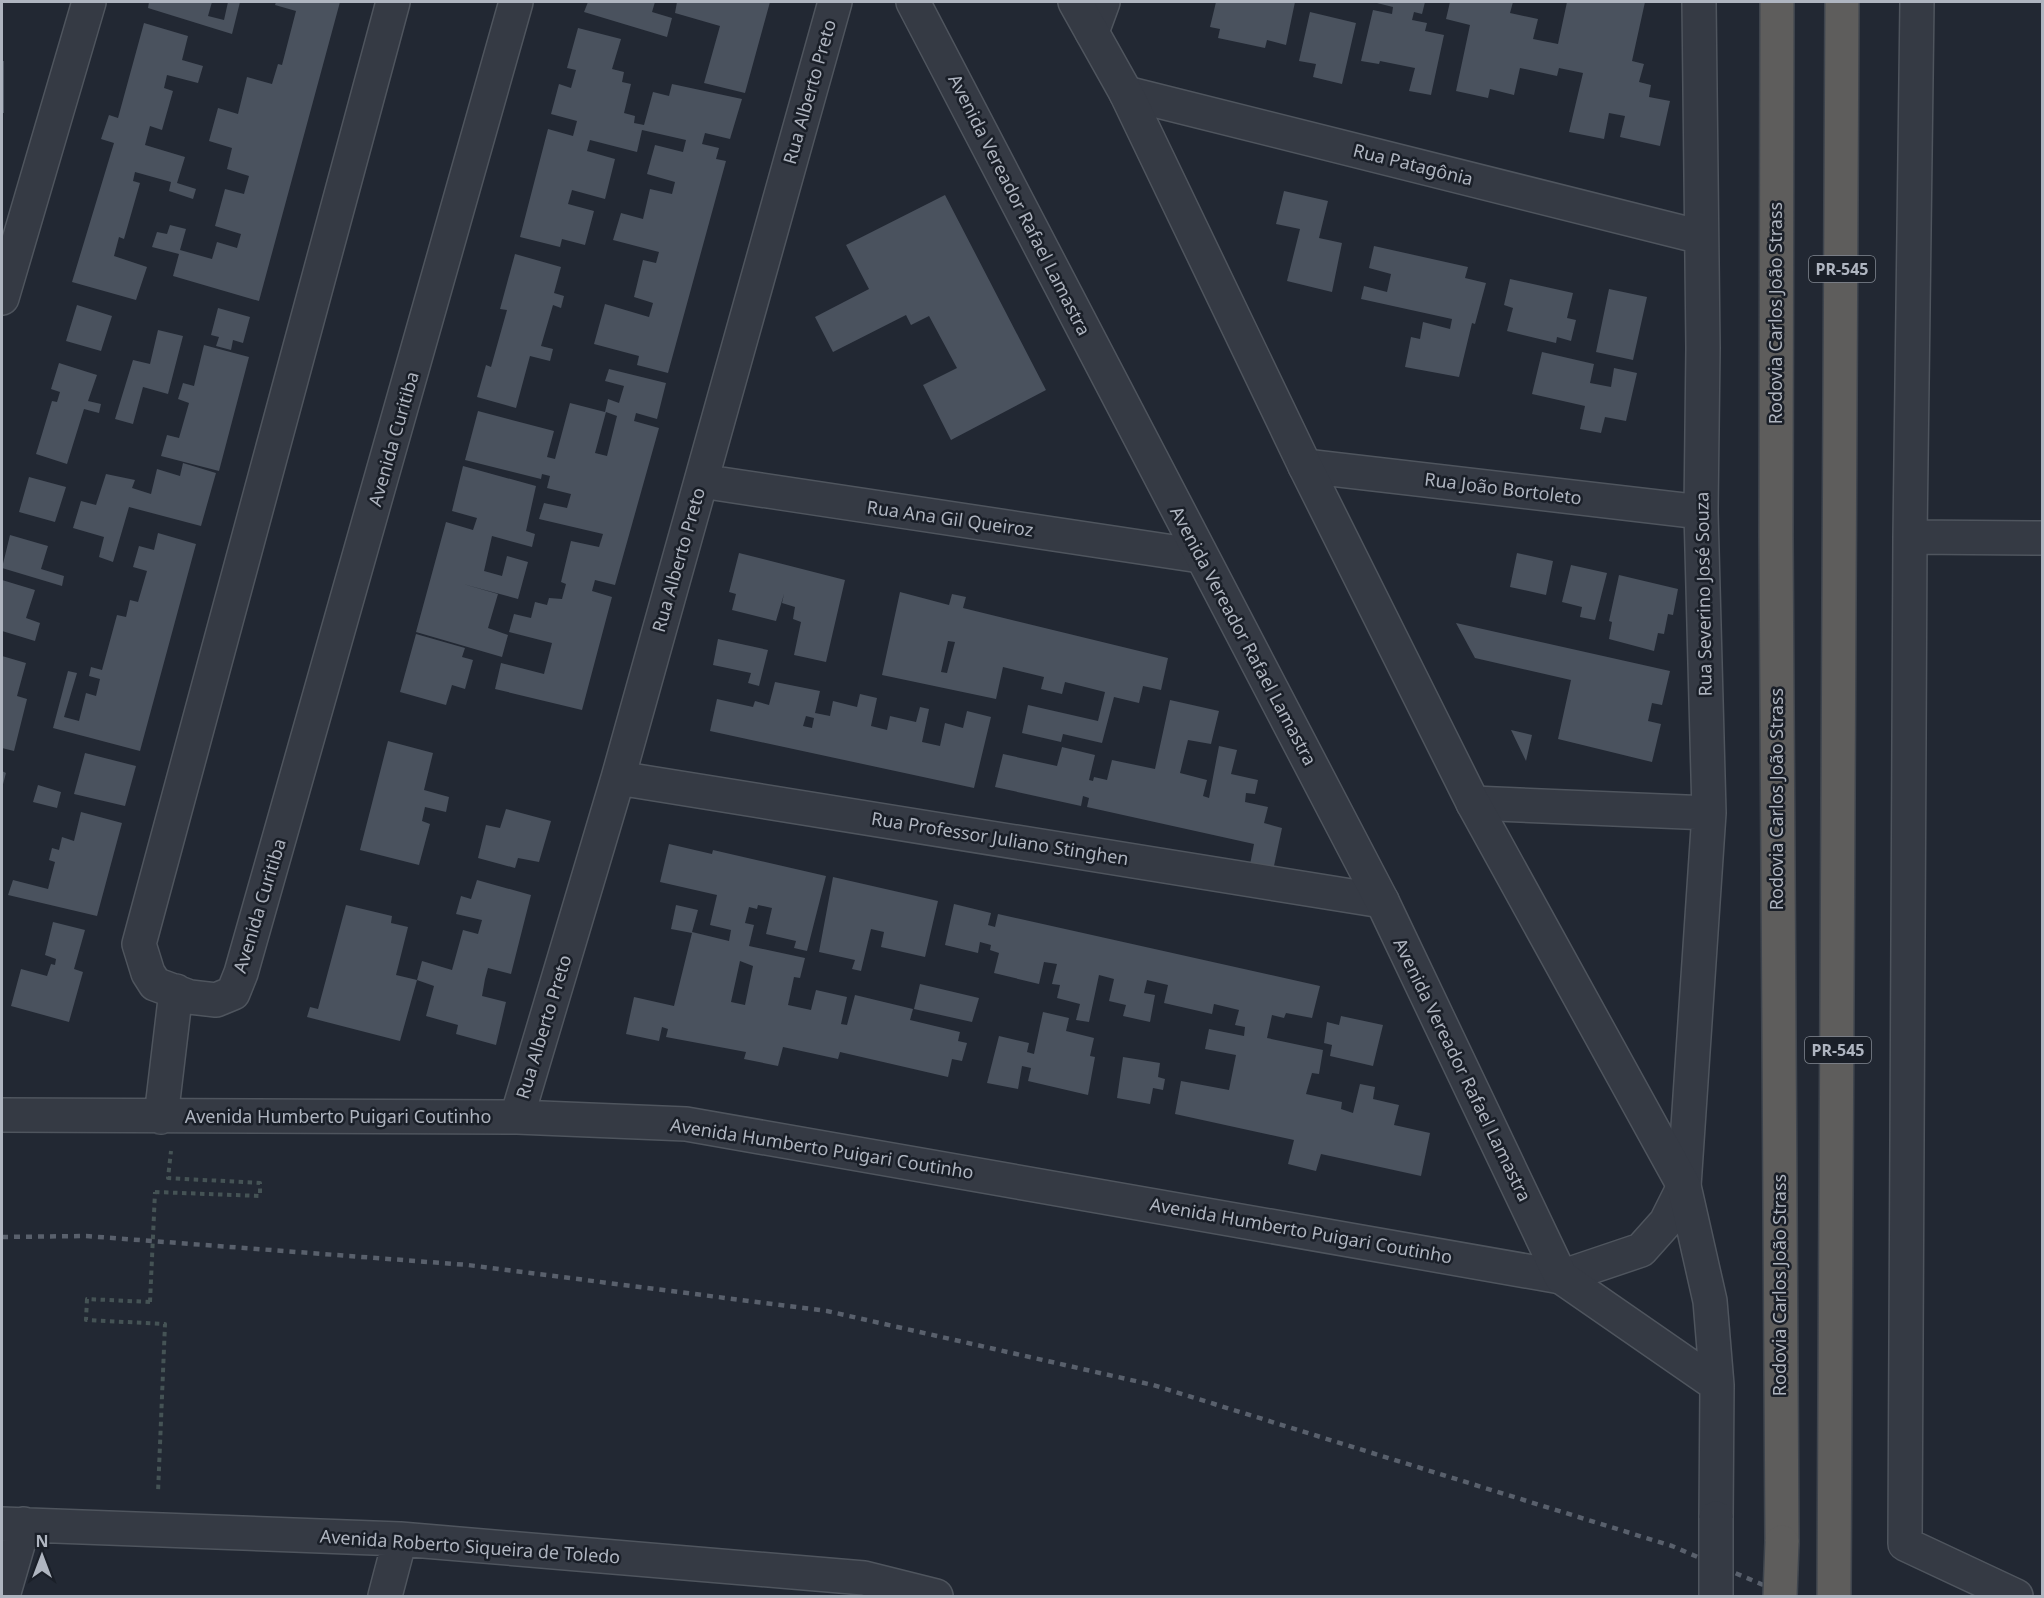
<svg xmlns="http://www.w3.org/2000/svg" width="2044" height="1598" font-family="'Noto Sans',sans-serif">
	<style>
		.building { fill: #4a525e; fill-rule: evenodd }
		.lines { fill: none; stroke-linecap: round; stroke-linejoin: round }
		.minor-casing { stroke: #4f555e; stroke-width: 36 }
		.tertiary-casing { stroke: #4f555e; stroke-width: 36 }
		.trunk-casing { stroke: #3f454e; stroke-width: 36 }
		.path { stroke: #455355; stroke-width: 4; stroke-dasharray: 4.5 4.5; stroke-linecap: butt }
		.minor { stroke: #353a44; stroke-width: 33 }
		.tertiary { stroke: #353a44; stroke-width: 33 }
		.trunk { stroke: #5e5d5c; stroke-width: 33 }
		.rail { stroke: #59606c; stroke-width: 4.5; stroke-dasharray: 6 6; stroke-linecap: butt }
		.tertiary-bridge-casing { stroke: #4f555e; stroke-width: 36; stroke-linecap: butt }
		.trunk-bridge-casing { stroke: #3f454e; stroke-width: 36; stroke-linecap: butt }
		.path-bridge { stroke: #455355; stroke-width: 4; stroke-dasharray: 4.5 4.5; stroke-linecap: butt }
		.tertiary-bridge { stroke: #353a44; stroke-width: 33 }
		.trunk-bridge { stroke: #5e5d5c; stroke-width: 33 }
		.labels { text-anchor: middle; stroke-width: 5; stroke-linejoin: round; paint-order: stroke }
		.shield { fill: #1a1f28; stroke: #828892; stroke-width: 1.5 }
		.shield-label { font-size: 16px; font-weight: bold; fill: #afb5c0 }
		.street-label { font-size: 18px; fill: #afb5c0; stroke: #1a1f28 }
	</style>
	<rect width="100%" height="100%" fill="#222833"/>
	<path class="building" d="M149,2H212L208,16L224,20L228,2H240L232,34L148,8Z
		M276,2H340L259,301L173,276L179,254L152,247L157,232L167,234L170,225L186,229L180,250L212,259L217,242L237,248L241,234L215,226L225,189L244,194L249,176L227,169L232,148L209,141L218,108L238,114L247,77L272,84L278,64L282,65L296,11L275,5Z
		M588,2H655L652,12L672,18L667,37L584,12Z
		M677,2H770L745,93L704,83L720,26L675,13Z
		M1216,2H1295L1286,45L1267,40L1265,48L1218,38L1220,29L1210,27Z
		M1373,2H1425L1422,14L1414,12L1412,20L1427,23L1425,31L1444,35L1431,95L1409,91L1415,68L1380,61L1379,64L1361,61L1373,10L1392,14L1393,7Z
		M1450,2H1513L1510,13L1538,19L1533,39L1558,44L1567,2H1645L1632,61L1644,64L1639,82L1651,85L1649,97L1670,101L1660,146L1620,137L1625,116L1609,113L1604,139L1569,132L1583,73L1559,68L1557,76L1520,68L1514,95L1490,89L1488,98L1456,91L1470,25L1446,19Z
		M1310,12L1356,23L1342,84L1313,77L1316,64L1299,61Z
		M144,23L188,36L182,60L203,66L198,83L167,75L164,88L173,91L162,130L150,126L145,145L185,157L177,183L196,189L193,199L169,191L171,182L135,172L133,181L140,183L124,239L119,237L114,256L147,267L136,300L72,282L114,143L101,139L109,115L118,118Z
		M578,28L621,39L612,69L624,72L622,82L631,84L624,113L635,116L634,123L644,125L653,92L669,96L672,84L742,99L730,139L705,133L702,144L719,148L716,159L726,161L668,373L637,365L639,356L594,344L605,304L649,317L653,303L634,297L643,260L656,263L659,252L613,240L621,213L643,219L650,189L672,194L675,182L647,174L655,145L683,152L686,140L642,130L637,152L590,140L587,151L615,159L605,199L572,190L568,204L594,211L585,245L562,239L560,247L520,237L548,129L573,136L577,121L551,114L559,84L571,88L576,70L567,68Z
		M2,61H4V113H2Z
		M1284,191L1328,201L1319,238L1342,243L1332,292L1287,281L1300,229L1276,224Z
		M945,195L1046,390L951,440L923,385L957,368L929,316L911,325L906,315L833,352L815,317L869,289L846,245Z
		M1374,246L1468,267L1465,278L1486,283L1475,324L1472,323L1459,377L1405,367L1411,337L1420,339L1423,322L1450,329L1452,319L1361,299L1364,286L1387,292L1391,274L1369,268Z
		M515,254L561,267L554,293L564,296L561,308L553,305L541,346L553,349L550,361L530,356L516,408L477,397L486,365L491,367L507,310L500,309Z
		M1510,279L1573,293L1567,318L1576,320L1571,341L1557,337L1556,343L1507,331L1513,308L1504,305Z
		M1609,289L1647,297L1633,360L1596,352Z
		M77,305L112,316L101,351L66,341Z
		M218,308L250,317L243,343L233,340L231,350L216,346L219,337L211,335Z
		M158,330L183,336L168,394L143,387L133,424L115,419L133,360L150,364Z
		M204,345L249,357L219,471L161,456L167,435L179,438L189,403L178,399L183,383L194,386Z
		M1542,352L1594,364L1590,383L1611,387L1614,368L1637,373L1626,421L1605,417L1601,433L1580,429L1585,406L1532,394Z
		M59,363L97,375L88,401L101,404L99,413L84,409L67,464L36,454L52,401L57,402L60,392L51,389Z
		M609,369L666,383L657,419L636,413L634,421L659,428L615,585L595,580L592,591L612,597L582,710L495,689L501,663L544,674L552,643L509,632L514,614L531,618L535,602L547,605L549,598L562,599L566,584L561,582L571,541L599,547L603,534L539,519L544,503L567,508L571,494L547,488L550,476L542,474L541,479L465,460L478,411L554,431L547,457L555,459L570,403L605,412L608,399L619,403L624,386L605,381ZM606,412L617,416L607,456L595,453Z
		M183,463L216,473L201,526L129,507L113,562L99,557L104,537L73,528L81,501L96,505L106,474L135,480L132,488L151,494L157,469L180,476Z
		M463,466L536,486L526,531L535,534L532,547L492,536L484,571L502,576L507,556L528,562L518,599L463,584L498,594L488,628L508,635L502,657L416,632L446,522L473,530L477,518L452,511Z
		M29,477L66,487L55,522L19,512Z
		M158,533L196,544L140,751L53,728L68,671L77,673L64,717L79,721L86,693L96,696L100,679L89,676L91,667L102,670L117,615L126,617L130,600L138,602L147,571L133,567L139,546L154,550Z
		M10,535L48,546L41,569L64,576L62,586L2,568Z
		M739,553L845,580L826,662L794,655L801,622L793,619L795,607L782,603L784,594L776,621L732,610L736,594L729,592Z
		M1517,553L1553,561L1546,595L1510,587Z
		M1571,565L1607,573L1595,620L1580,617L1582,607L1562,602Z
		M1619,575L1678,589L1673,615L1668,614L1664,634L1658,633L1654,651L1609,639L1612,622L1609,621Z
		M2,580L35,590L26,618L40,623L35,641L2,631Z
		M900,592L949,605L952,594L966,597L963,608L1168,658L1161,690L1143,686L1139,703L1114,697L1102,743L1063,734L1061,742L1022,733L1028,705L1098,721L1105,692L1065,682L1062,694L1041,689L1044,677L1003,667L996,699L882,675ZM948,641L955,642L947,673L941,672Z
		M1456,623L1670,671L1662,705L1652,703L1648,721L1661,724L1652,762L1558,739L1571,680L1475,658Z
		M416,634L465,648L462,657L473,660L465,689L452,685L446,705L400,692Z
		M718,639L768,650L759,686L748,683L751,673L713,665Z
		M2,656L26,663L17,696L27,699L14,751L2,748Z
		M775,682L820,691L815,713L830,716L833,701L857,707L860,694L877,698L871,726L887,730L890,716L916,722L920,707L929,709L922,742L940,746L945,723L963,728L967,711L991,717L974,788L710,731L717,699L753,707L755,701L769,705ZM806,716L814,718L812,728L803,726Z
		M1170,700L1219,711L1211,744L1188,740L1180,773L1207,780L1203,796L1209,798L1219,746L1237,750L1231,774L1258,780L1255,794L1246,793L1245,802L1268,807L1264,823L1282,828L1271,880L1248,875L1254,844L1087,807L1089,798L1083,796L1081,806L995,787L1003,754L1057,766L1062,747L1095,755L1089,780L1093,781L1094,777L1107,780L1112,760L1155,769Z
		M1511,730L1532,735L1526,761Z
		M388,741L433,753L424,790L449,797L446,812L425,807L422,821L430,824L419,865L360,850Z
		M85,753L136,766L125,806L74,794Z
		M2,771L6,773L2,788Z
		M38,785L61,792L57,808L33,802Z
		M506,809L551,821L539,862L518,858L515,868L478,858L486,825L500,828Z
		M81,812L122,823L97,916L8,895L13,880L48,889L55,862L49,860L52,848L59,850L62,837L74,841Z
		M669,844L712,854L713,850L826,876L807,951L794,948L796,941L766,934L772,908L758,905L757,909L749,907L745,923L754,925L749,946L805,958L800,978L794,977L788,1005L811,1010L816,990L847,997L841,1024L847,1025L855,995L913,1009L910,1020L960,1032L958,1041L967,1043L962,1061L952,1059L948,1077L840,1052L838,1059L783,1047L778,1066L744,1059L746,1052L666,1037L668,1029L662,1027L659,1041L626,1034L634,997L674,1006L692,933L671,929L676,905L698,910L692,932L729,941L731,930L710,925L717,895L660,882ZM740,961L753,966L745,1005L731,1002Z
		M833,877L938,901L925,957L881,947L884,932L871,929L861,971L852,969L855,960L819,952Z
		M477,880L531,895L511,974L488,968L485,979L482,996L506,1002L496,1045L456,1034L458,1025L426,1016L434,986L417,980L422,961L452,970L463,930L478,934L482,920L456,914L461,896L471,899Z
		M954,904L991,913L988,925L995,927L998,914L1320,986L1312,1018L1286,1013L1284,1018L1272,1015L1267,1038L1323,1050L1319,1074L1312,1073L1306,1094L1342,1102L1341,1109L1353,1113L1360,1084L1375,1087L1373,1099L1399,1105L1394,1125L1430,1133L1421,1176L1321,1154L1316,1171L1288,1164L1294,1140L1175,1114L1181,1081L1229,1090L1236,1055L1205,1049L1209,1029L1244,1036L1245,1027L1235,1025L1239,1010L1214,1004L1212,1014L1164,1003L1168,985L1147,980L1144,993L1155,995L1150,1022L1123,1016L1126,1005L1109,1001L1114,979L1099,975L1089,1022L1076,1020L1080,1004L1057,998L1060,985L1052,984L1057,964L1044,962L1039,984L994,973L999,953L990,950L991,945L980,942L978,953L945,945Z
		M346,905L392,916L391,923L408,927L396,975L417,980L400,1041L307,1017L310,1007L318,1009Z
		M53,922L85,930L74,969L83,972L69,1022L11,1006L21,969L47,976L51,964L55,965L56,959L45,955Z
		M920,984L979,998L972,1022L914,1009Z
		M1043,1012L1069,1018L1066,1031L1094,1038L1090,1056L1095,1057L1088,1095L1028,1081L1031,1068L1022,1066L1018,1089L987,1083L999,1036L1029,1043L1027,1052L1034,1054Z
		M1341,1016L1383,1025L1373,1066L1330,1056L1332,1045L1324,1043L1327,1022L1339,1025Z
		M1123,1057L1160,1063L1158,1077L1165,1079L1163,1090L1153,1088L1150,1104L1117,1098Z"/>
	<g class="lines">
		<g class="minor-casing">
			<path id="minor" d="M393,2L139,944L148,973L155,984L190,997L216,1000L233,993L241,973L516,2
				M1917,2L1910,537L1905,1544L2016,1596
				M1092,32L1103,2
				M1126,93L1701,237
				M2,298L89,2
				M1305,466L1701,512
				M701,481L1200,556
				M1910,537L2042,538
				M618,778L1382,901
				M1473,803L1709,813
				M2,1115L517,1117L686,1124L1561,1277L1641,1250L1666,1222L1684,1186L1709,813L1701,512L1703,348L1699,2
				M161,1117L176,991
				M517,1117L618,778L835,2
				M2,1524L400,1539L864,1578L936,1596
				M3,1596L24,1524
				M385,1596L400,1539"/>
		</g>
		<g class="tertiary-casing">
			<path id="tertiary" d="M913,2L1382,901L1561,1277L1717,1385
				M1075,2L1126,93L1305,466L1473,803L1684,1186L1710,1301L1717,1385L1716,1518"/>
		</g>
		<g class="trunk-casing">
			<path id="trunk" d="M1777,2L1776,537L1782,1542
				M1834,1596L1842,2"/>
		</g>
		<path class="path" d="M155,1192L260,1196V1183L168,1178L171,1151
			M150,1302L87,1299L86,1320L165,1324L158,1493"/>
		<use href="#minor" class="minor"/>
		<use href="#tertiary" class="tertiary"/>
		<use href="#trunk" class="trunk"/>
		<path class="rail" d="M2,1237L86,1236L468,1265L827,1311L1153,1385L1672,1546L1789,1596"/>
		<g class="tertiary-bridge-casing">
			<path id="tertiary-bridge" d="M1716,1518V1596"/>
		</g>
		<g class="trunk-bridge-casing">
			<path id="trunk-bridge" d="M1780,1596L1782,1542"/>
		</g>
		<path class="path-bridge" d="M150,1302L155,1192"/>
		<use href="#tertiary-bridge" class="tertiary-bridge"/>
		<use href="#trunk-bridge" class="trunk-bridge"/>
	</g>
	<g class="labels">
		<g class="shield">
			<rect x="1809" y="256" width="66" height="26" rx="4.5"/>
			<rect x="1805" y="1037" width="66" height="26" rx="4.5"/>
		</g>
		<g class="shield-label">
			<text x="1842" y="275">PR-545</text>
			<text x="1838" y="1056">PR-545</text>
		</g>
		<g class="street-label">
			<text transform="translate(810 92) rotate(-74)" y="6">Rua Alberto Preto</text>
			<text transform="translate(1413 165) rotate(14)" y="6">Rua Patagônia</text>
			<text transform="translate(1019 205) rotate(63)" y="6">Avenida Vereador Rafael Lamastra</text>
			<text transform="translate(1776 313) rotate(-90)" y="6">Rodovia Carlos João Strass</text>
			<text transform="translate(394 439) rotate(-74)" y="6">Avenida Curitiba</text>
			<text transform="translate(1503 489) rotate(7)" y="6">Rua João Bortoleto</text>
			<text transform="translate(950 519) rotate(8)" y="6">Rua Ana Gil Queiroz</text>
			<text transform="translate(679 560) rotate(-74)" y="6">Rua Alberto Preto</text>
			<text transform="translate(1704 594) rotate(-91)" y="6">Rua Severino José Souza</text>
			<text transform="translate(1243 636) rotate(62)" y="6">Avenida Vereador Rafael Lamastra</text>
			<text transform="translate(1777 799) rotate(-90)" y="6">Rodovia Carlos João Strass</text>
			<text transform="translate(1000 839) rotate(9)" y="6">Rua Professor Juliano Stinghen</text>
			<text transform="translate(260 906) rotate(-73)" y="6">Avenida Curitiba</text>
			<text transform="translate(544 1027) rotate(-73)" y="6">Rua Alberto Preto</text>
			<text transform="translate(1462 1070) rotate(64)" y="6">Avenida Vereador Rafael Lamastra</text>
			<text x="338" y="1123">Avenida Humberto Puigari Coutinho</text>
			<text transform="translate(822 1149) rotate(9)" y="6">Avenida Humberto Puigari Coutinho</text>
			<text transform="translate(1301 1231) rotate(10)" y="6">Avenida Humberto Puigari Coutinho</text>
			<text transform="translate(1780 1285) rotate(-90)" y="6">Rodovia Carlos João Strass</text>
			<text transform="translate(470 1547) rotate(4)" y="6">Avenida Roberto Siqueira de Toledo</text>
		</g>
	</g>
	<rect width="2044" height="1598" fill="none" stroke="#afb5c0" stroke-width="6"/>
	<g transform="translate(42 1556)" stroke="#1a1f28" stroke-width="4.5" paint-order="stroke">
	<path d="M0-4.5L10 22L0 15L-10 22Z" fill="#afb5c0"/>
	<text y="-9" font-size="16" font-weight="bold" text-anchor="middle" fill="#afb5c0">N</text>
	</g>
</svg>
